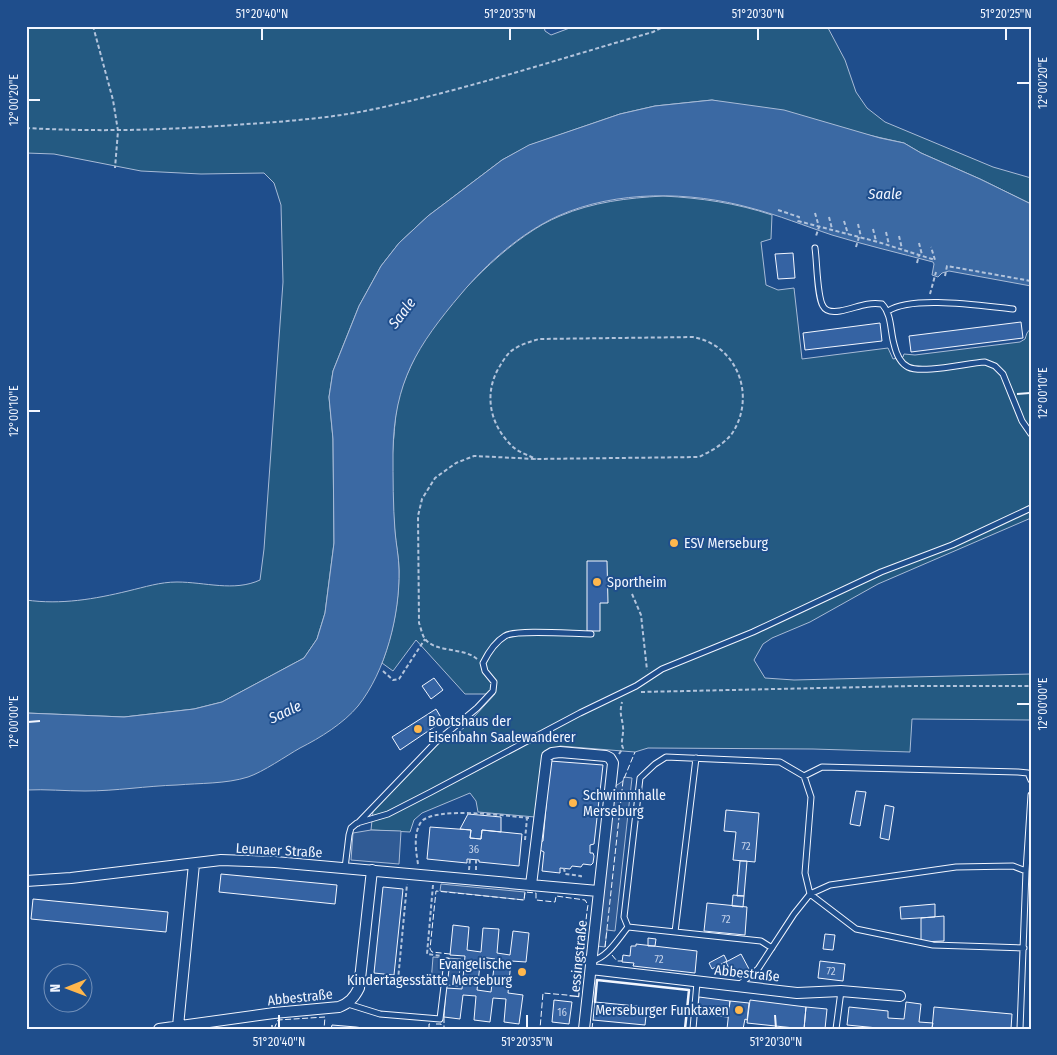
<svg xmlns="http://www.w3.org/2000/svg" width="1057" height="1055" font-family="'Fira Sans Condensed',sans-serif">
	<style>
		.green { fill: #245a82; stroke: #a8bbd7 }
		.parking { fill: #305b95; stroke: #a8bbd7 }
		.water { fill: #3b69a3; stroke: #a8bbd7 }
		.building { fill: #3563a3; stroke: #f2f6ff; fill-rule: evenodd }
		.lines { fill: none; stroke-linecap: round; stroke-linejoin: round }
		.lane-casing { stroke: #f2f6ff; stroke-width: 7 }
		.street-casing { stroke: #f2f6ff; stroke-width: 12 }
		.path { stroke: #b3c4dc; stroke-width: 2; stroke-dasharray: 4 2.5; stroke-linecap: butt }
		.lane { stroke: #1f4e8c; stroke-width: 5 }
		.street { stroke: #1f4e8c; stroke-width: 10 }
		.fence { stroke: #f2f6ff; stroke-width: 1; stroke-dasharray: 6 2.5; stroke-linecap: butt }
		.wall { stroke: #f2f6ff; stroke-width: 2.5 }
		.ticks { fill: none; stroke: #f2f6ff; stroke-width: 2 }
		.poi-dot { fill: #ffb74d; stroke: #1f4e8c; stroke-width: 2 }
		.labels { text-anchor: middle; stroke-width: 4; stroke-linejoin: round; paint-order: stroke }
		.number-label { font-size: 11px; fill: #c3d1e8 }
		.poi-label { font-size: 14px; fill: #f2f6ff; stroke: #1f4e8c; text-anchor: start }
		.street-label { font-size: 14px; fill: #f2f6ff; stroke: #1f4e8c }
		.water-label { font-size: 15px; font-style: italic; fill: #f2f6ff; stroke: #1f4e8c }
		.neatline { fill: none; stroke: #f2f6ff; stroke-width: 2 }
		.ticks-label { font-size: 12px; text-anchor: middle; fill: #f2f6ff }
	</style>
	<rect width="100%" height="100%" fill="#1f4e8c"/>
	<path class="green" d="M26,26H544L545,31L551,35L575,26H827L845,60L856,92L867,108L885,122L993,167L1031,178V204L980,179L921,153L904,143L712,100L655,106L620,114L530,145L502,160L428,216L399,243L381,266L359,306L333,371L329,397L333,439L334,543L325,613L317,639L304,658L222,702L194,709L124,717L26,713V600C61,605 95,599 128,591C145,587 160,582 177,582C205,582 234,592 260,580L264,549L283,282L281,205L274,183L264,173L201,174L141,171L54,154L26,153Z
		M663,196C701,198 736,203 772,215L771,239L761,242L766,285L778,290L794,288L802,359L888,348L893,359L903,357L904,354L915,355L1020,342L1025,339L1027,333L1031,328V518L878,584L810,622L772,638L763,644L754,660L765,678L794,680L1031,674V720L912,719L910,752L813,749L648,748L635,752L560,746L545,754L535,817L478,812L476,801L470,793L422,813L414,820L410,832L371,830L373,811L438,744L464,728L495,694H465L416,640L393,671L382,663C393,633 399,603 399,571C399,558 396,546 395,533C392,505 391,475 393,446C395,427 395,405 402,387C410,366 420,345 433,327C462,288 515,234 560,216C593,202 627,198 663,196Z"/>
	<path class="parking" d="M624,777L632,778L615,931L607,930L605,947L597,946L614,787L623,781Z
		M371,830L401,831L399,864L351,860L353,833Z
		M441,884L525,892L524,900L440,891Z
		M433,957L461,959L458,986L431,983Z"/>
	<path class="water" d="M712,100L784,110L880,138L904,143L921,153L980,179L1031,204V286L949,271L942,273L938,277L932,275L934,264L933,262C899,253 865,245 832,235C805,226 778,215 751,208C690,191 616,190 558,216C521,233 487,263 461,294C417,346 394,382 393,452C393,478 393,505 395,531C396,544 399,557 399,570C400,614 386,671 358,706C344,723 320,738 300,748C286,756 263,772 248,777C226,784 200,783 177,785C146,786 116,791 85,791C65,791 46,789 26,790V713L124,717L194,709L222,702L304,658L317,639L325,613L334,543L333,439L329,397L333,371L359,306L381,266L399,243L428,216L502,160L529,145L620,114L655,106Z"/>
	<path class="building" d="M793,253L795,278L778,279L775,254Z
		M1021,322L1023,338L911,352L909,336Z
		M880,323L882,341L805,350L803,333Z
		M587,561H607L608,603H600V631H587Z
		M434,678L443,690L431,699L422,686Z
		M436,709L443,721L400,750L392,737Z
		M550,761L603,765L594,844L590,845V853H593L594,856L593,863L591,865L583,864L581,867L572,866L570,869L560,868V873L542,871L544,852L540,850L541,842L543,841Z
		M856,791L866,792L860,826L850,824Z
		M885,805L894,807L889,840L880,838Z
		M726,810L759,813L755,862L733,860L736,832L724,831Z
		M468,814L501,817V832L482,830L481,839L470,838L471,830L460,829Z
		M430,827L471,830L470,838L481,839L482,830L522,834L519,866L479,862V860L467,859V863L427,859Z
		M740,861H747L744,896H737Z
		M221,874L337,885L335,904L219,892Z
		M383,887L403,889L394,975L374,973Z
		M733,895L744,896L743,907L732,906Z
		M33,899L168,912L166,932L31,919Z
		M707,903L747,907L745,935L704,931Z
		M935,904V917L901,919L900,907Z
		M944,916V941L921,942V918Z
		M453,925L469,927L467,950L481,952L483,928L499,929L497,953L510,955L513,931L529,933L526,962L511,961L508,993L523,995L519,1024L504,1022L506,999L493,998L490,1022L474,1020L476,996L463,995L460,1019L444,1017L446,988L462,989L465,956L450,955ZM481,957L495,959L491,992L477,990Z
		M825,934L835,935L833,950L823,949Z
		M648,938L656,939L655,946H648Z
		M636,944L697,951L695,973L633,966L634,963L622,962L623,955L630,956L631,946H636Z
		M741,954L749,969L733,977L726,962Z
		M724,955L727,961L712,969L709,963Z
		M820,961L845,964L843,981L818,978Z
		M699,997L730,1001L728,1017L697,1014Z
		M554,1000L572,1002L569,1024L552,1022Z
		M750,1000L806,1007L804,1029L747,1023Z
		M730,1001L749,1003L747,1020L745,1019L743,1029H727Z
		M595,1002L647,1007L645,1025L593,1020Z
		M906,1002L921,1004L919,1022L933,1023L932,1028L888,1029L847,1025L849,1007L888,1011V1018L904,1019Z
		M806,1007L827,1009L825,1029H804Z
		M934,1007L1012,1014L1011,1029H932Z
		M332,1025L356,1027L370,1029H331Z"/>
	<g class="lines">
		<g class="lane-casing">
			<path id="lane" d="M815,248C817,261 817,297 823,306C826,312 834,312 840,311C857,308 864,302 882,304C892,315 890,330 894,344C896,353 900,363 908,367C922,374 967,363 985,362L995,366L1003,374L1022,421L1031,434
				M888,311C913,295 982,306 1013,309
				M804,776L822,767L1018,772L1028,773L1031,780
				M358,823L436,742L477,708L493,691L494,682L485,671L483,663C488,653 495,642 505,636C516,629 574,634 591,634
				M345,868L349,835L351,828L357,823L388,814L431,792L580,713L636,686L662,669L753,632L881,572L952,545L1031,508
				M1026,871L1031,795
				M628,927L761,941L772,948
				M675,932L696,758
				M592,961C608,957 618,939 628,927L624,917L640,778L655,764L666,757L780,762L804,776L811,797L805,873L810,894L856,929L933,945L1024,948
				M739,985L758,969L794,914L810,894L830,885L956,867L1013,866L1026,871L1020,1029
				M348,1004L380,1014L440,1019L447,961
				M693,1029L697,982
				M836,1029L841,991"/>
		</g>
		<g class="street-casing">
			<path id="street" d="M26,881L71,878L221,860L275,862L598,891
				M531,885L547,756L552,753L560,752L606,756L610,758L613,763L584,1029
				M591,969L797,993L841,991L900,996
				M178,1026L194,864
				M159,1029L274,1013L339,1007C349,1003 354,998 359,988L372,870"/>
		</g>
		<path class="path" d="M93,26L113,100L118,131L115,168
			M26,128C97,132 164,130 234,125C277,122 323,119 365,111C463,91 558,59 653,32L665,26
			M778,210L799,217L798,221L878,242L935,260L931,247
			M815,213L819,227L816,236
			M829,217L832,229
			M844,221L848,234
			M858,224L861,237
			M873,229L876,241
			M886,232L889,245
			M899,236L902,249
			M919,243L922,255
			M856,247L859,237
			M917,263L919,255
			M945,276L947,266L1031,281
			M930,294L936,272
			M632,594L641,615L647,670
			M477,659C463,647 436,653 425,639C422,635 421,628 419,623L418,516L422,499L435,478L456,463L474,456L536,459L699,457C711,451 725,444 733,432C756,395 737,345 693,337L539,339C529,342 518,345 510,352C505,357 501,364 497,371C484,397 491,426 512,446C518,452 528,455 536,459
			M383,671L393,680L399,679L425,639
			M641,692L911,686H1031
			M619,754L623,748C620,742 624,735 623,727C622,716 619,715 622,702
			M525,840L527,818
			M418,864C416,851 413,834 421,822C434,806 509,816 529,818
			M564,868L565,874L581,876V879
			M469,870L470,859
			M476,870V860
			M433,885L427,954L441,956
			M371,977L398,980L407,884
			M272,1029V1025"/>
		<use href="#lane" class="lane"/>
		<use href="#street" class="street"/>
		<path class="fence" d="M605,947L623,781L635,752
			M450,954L432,952L430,949L436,891L524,900L525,892L536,893V900L555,902L556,896L585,900L588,905L587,911L578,996L543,993L540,1029
			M612,955L617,961H622
			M444,1017V1029
			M436,1024H441V1029
			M274,1029L278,1020L325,1017L324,1029
			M429,1029V1024H431
			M592,1029L593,1020"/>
		<path class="wall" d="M595,1002L597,980L689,990L685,1029"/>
	</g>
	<path class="ticks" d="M262,28V40M510,28V40M758,28V40M1006,28V40M1017,83H1030M28,100H40M1017,394L1030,393M28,411H40M1017,704H1030M28,722L40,721M279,1015V1028M527,1015V1028M775,1015L776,1028"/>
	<g class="poi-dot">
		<circle cx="674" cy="543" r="5"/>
		<circle cx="597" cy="582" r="5"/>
		<circle cx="418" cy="729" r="5"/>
		<circle cx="573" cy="803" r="5"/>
		<circle cx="522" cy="972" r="5"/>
		<circle cx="739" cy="1010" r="5"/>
	</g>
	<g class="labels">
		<g class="number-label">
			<text x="746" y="850">72</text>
			<text x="474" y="853">36</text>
			<text x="726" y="923">72</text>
			<text x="659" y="963">72</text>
			<text x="831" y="975">72</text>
			<text x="562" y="1016">16</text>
		</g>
		<g class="poi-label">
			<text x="684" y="548">ESV Merseburg</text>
			<text x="607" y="587">Sportheim</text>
			<text x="428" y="726">Bootshaus der<tspan x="428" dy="16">Eisenbahn Saalewanderer</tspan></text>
			<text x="583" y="800">Schwimmhalle<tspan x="583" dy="16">Merseburg</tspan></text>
			<text x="512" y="969" text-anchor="end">Evangelische<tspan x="512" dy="16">Kindertagesstätte Merseburg</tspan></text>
			<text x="729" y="1015" text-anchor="end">Merseburger Funktaxen</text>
		</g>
		<g class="street-label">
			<text transform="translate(279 850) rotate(3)" y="5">Leunaer Straße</text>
			<text transform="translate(578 959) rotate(-84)" y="5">Lessingstraße</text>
			<text transform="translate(747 973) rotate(6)" y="5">Abbestraße</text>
			<text transform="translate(300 997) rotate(-6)" y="5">Abbestraße</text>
		</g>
		<g class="water-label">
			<text x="885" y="199">Saale</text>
			<text transform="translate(402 313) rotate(-53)" y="5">Saale</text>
			<text transform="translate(285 712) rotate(-25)" y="5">Saale</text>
		</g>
	</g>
	<rect width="1057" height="1055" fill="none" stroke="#1f4e8c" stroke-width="55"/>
	<g transform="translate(68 988) rotate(269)"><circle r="24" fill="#1f4e8c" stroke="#7391ba"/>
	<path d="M0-4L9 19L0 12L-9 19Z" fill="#ffb74d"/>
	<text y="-8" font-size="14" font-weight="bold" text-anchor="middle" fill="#f2f6ff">N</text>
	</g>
	<rect x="28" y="28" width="1002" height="1000" class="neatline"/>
	<g class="ticks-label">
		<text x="262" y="18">51°20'40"N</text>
		<text x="510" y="18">51°20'35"N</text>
		<text x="758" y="18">51°20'30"N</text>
		<text x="1006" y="18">51°20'25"N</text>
		<text transform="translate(1043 83) rotate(-90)" y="4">12°00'20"E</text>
		<text transform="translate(14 100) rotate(-90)" y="4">12°00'20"E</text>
		<text transform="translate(1043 393) rotate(-90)" y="4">12°00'10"E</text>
		<text transform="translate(14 411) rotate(-90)" y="4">12°00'10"E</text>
		<text transform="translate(1043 704) rotate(-90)" y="4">12°00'00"E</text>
		<text transform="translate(14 722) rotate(-90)" y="4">12°00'00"E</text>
		<text x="279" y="1046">51°20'40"N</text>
		<text x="527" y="1046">51°20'35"N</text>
		<text x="776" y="1046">51°20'30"N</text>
	</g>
</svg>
